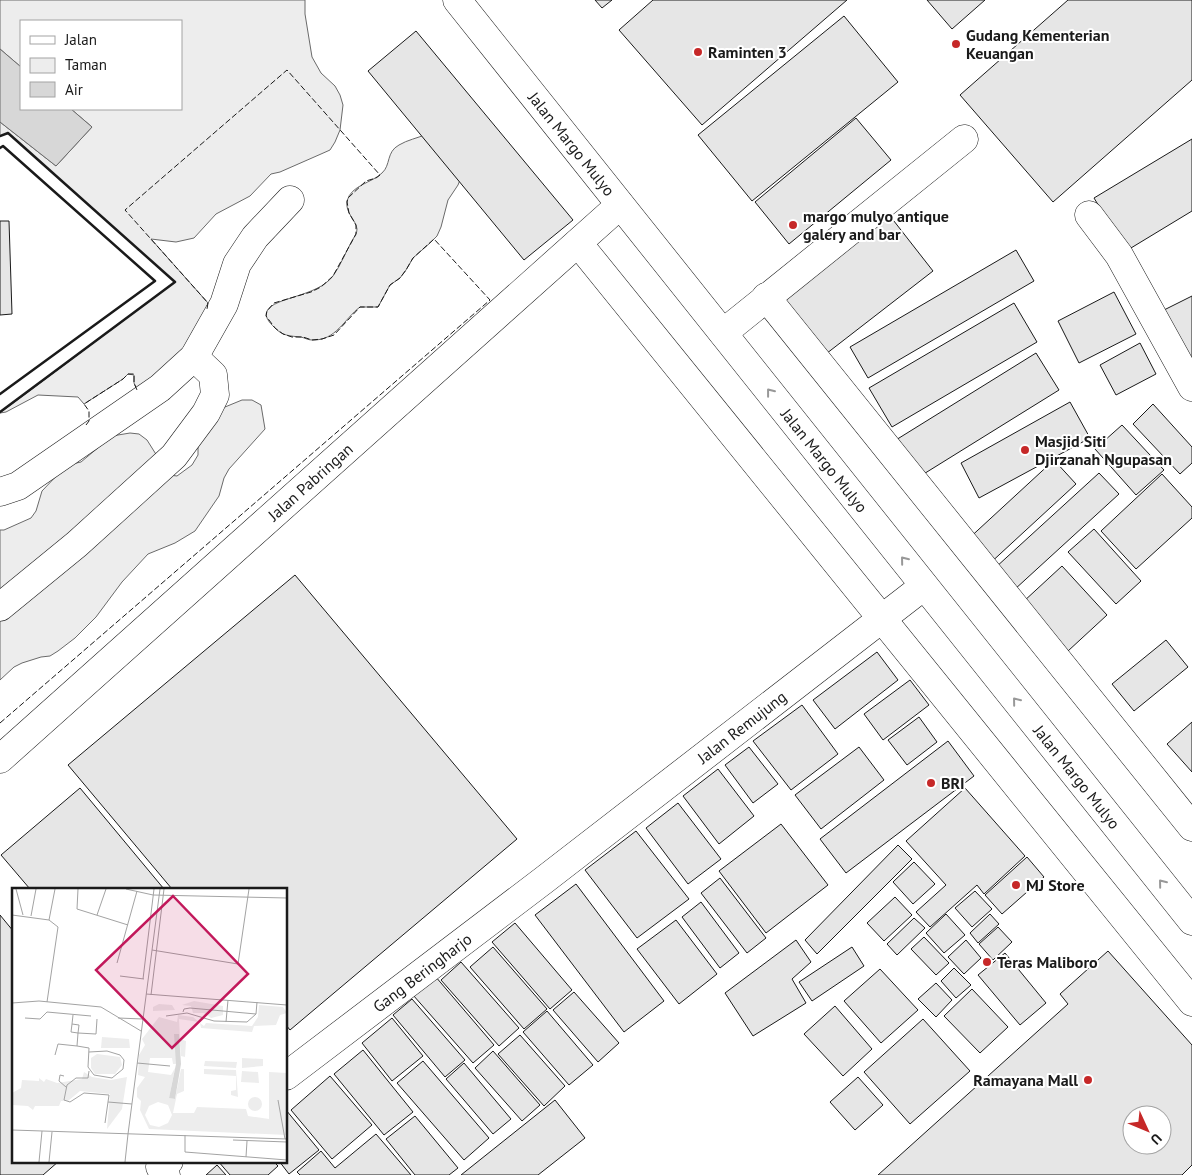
<svg xmlns="http://www.w3.org/2000/svg" width="1192" height="1175" font-family="'PT Sans',sans-serif">
	<style>
		.green { fill: #ededed; stroke: #6a6a6a }
		.water { fill: #d7d7d7; stroke: #6a6a6a }
		.building { fill: #e6e6e6; stroke: #1a1a1a; fill-rule: evenodd }
		.lines { fill: none; stroke-linecap: round; stroke-linejoin: round }
		.minor-casing { stroke: #1a1a1a; stroke-width: 29 }
		.major-casing { stroke: #1a1a1a; stroke-width: 29 }
		.minor { stroke: #fff; stroke-width: 28 }
		.major { stroke: #fff; stroke-width: 28 }
		.fence { stroke: #1a1a1a; stroke-width: 1; stroke-dasharray: 6 2.5; stroke-linecap: butt }
		.wall { stroke: #1a1a1a; stroke-width: 2.5 }
		.oneway { stroke: #989898 }
		.poi-dot { fill: #c62828; stroke: #fff; stroke-width: 2 }
		.labels { text-anchor: middle; stroke-width: 4; stroke-linejoin: round; paint-order: stroke }
		.poi-label { font-size: 16px; font-weight: bold; fill: #1a1a1a; stroke: #fff; text-anchor: start }
		.street-label { font-size: 16px; fill: #1a1a1a; stroke: #fff }
		.inset-road { fill: none; stroke: #a3a3a3; stroke-width: 1 }
		.view { fill: #c2185b; fill-opacity: 0.15; stroke: #c2185b; stroke-width: 2.5 }
		.inset-edge { fill: none; stroke: #1a1a1a; stroke-width: 2.5 }
	</style>
	<rect width="100%" height="100%" fill="#fff"/>
	<path class="green" d="M0,0H305V14L312,57L321,73L335,86L340,95L343,105L340,130L335,142L330,150L321,154L280,172L271,174L250,196L216,214L194,238L176,242L151,239L208,303L205,314L212,325L138,392L134,383V375L128,374L123,379L84,404L78,397L38,395L6,412L0,413L175,282L8,133L0,136V122L56,166L92,127L71,109H181V21H21V67L0,49Z
		M427,134L462,175L458,185L448,200L441,227L437,236L430,243L413,258L406,270L400,278L390,285L378,307H360C344,319 336,341 312,340C308,340 305,338 301,337C290,336 282,336 274,327C270,323 264,317 267,311C274,297 317,297 333,276C341,265 346,251 353,239C355,236 357,233 357,229C356,220 345,213 347,201C351,185 372,183 382,173C391,165 386,152 399,145C407,140 418,138 427,134Z
		M242,400H252L261,405L265,429L229,469L224,478L219,496L195,531L175,543L148,554L122,582L96,617L75,638L58,651L50,656L41,657L22,663L14,667L0,680V530H4L31,518L36,511L42,491L62,470L72,464L81,462L112,436L130,433L139,434L147,440L169,475L177,476L192,465L198,455V446L218,413L225,407Z"/>
	<path class="water" d="M0,49L21,67V109H71L92,127L56,166L0,122Z"/>
	<path class="building" d="M595,0H612L602,8Z
		M653,0H847L702,125L619,30Z
		M927,0H985L952,29Z
		M1068,0H1192V80L1053,202L960,95Z
		M844,16L898,82L752,201L698,135Z
		M416,31L573,220L524,260L368,71Z
		M856,118L891,160L789,244L755,202Z
		M1192,139V211L1126,251L1094,198Z
		M890,216L933,271L822,357L779,301Z
		M0,221H9L12,314L0,315Z
		M1016,250L1034,281L868,378L850,347Z
		M1114,292L1136,334L1079,363L1058,321Z
		M1192,296V379L1158,313Z
		M1014,303L1037,342L892,427L869,388Z
		M1140,343L1156,374L1116,395L1100,365Z
		M1036,353L1059,390L914,480L891,443Z
		M1070,402L1090,438L979,498L961,463Z
		M1153,404L1192,447V463L1180,474L1133,424Z
		M1122,425L1164,470L1136,495L1095,449Z
		M1054,460L1076,484L987,566L965,542Z
		M1099,473L1119,494L1014,590L995,568Z
		M1162,474L1192,507V518L1136,569L1101,531Z
		M1094,529L1141,581L1116,604L1068,552Z
		M1062,566L1107,615L1055,663L1010,614Z
		M295,575L517,839L290,1030L286,1025V889H172L68,765Z
		M1166,640L1188,667L1134,711L1112,684Z
		M877,652L898,680L835,729L813,700Z
		M910,680L929,705L883,740L864,714Z
		M802,705L838,754L791,790L753,741Z
		M919,717L937,742L907,765L888,740Z
		M1192,722V772L1167,744Z
		M948,741L974,776L846,873L820,839Z
		M749,747L778,784L753,803L725,765Z
		M859,747L884,780L821,829L795,795Z
		M718,769L754,816L719,844L683,796Z
		M80,788L164,889H30L1,855Z
		M965,788L1025,856L984,894L977,885L930,927L916,912L946,885L906,841Z
		M678,803L721,859L688,884L646,828Z
		M781,824L828,885L766,933L719,871Z
		M636,831L689,899L637,938L585,870Z
		M898,845L912,859L817,954L805,940Z
		M1027,857L1044,877L1002,914L985,895Z
		M914,862L935,884L913,904L893,882Z
		M720,878L766,938L747,953L701,893Z
		M576,884L664,1001L624,1032L535,915Z
		M975,891L992,909L972,927L955,908Z
		M895,897L912,915L884,941L867,923Z
		M701,902L739,953L720,968L682,917Z
		M946,914L965,935L944,953L926,933Z
		M990,914L999,924L978,943L970,933Z
		M0,915L14,932V1161H59L43,1175H0Z
		M914,918L925,928L897,955L887,944Z
		M676,920L717,974L679,1004L637,949Z
		M515,923L572,990L550,1009L492,942Z
		M998,927L1012,942L993,960L979,944Z
		M924,937L949,963L936,975L911,949Z
		M796,940L811,962L792,979L806,1003L753,1036L725,993Z
		M966,940L981,958L964,974L948,957Z
		M493,947L547,1009L524,1029L470,967Z
		M852,947L864,966L812,1001L799,982Z
		M1108,951L1192,1045V1165L1182,1175H878L1068,1004L1060,994ZM1132,1115H1162V1145H1132Z
		M1005,953L1046,1003L1020,1025L978,975Z
		M461,962L519,1028L499,1046L441,980Z
		M954,968L971,985L956,998L941,981Z
		M880,969L918,1010L881,1043L844,1001Z
		M435,976L494,1045L473,1063L413,995Z
		M936,983L952,1000L936,1017L918,999Z
		M972,989L1008,1027L980,1053L944,1016Z
		M574,992L619,1043L598,1062L553,1010Z
		M412,999L465,1060L445,1077L393,1015Z
		M835,1006L872,1049L843,1076L804,1034Z
		M547,1011L593,1065L569,1085L523,1032Z
		M392,1018L423,1056L392,1081L362,1043Z
		M923,1019L970,1071L910,1124L864,1072Z
		M520,1035L565,1086L544,1106L498,1054Z
		M363,1050L413,1112L384,1135L334,1074Z
		M493,1051L540,1105L522,1121L475,1068Z
		M423,1061L489,1138L464,1160L397,1083Z
		M464,1063L511,1119L493,1134L446,1079Z
		M330,1076L372,1125L332,1159L291,1110Z
		M858,1077L883,1105L855,1130L830,1102Z
		M555,1100L585,1138L538,1175H461Z
		M286,1110L319,1150L289,1174L279,1161H286Z
		M415,1116L458,1168L449,1175H415L386,1139Z
		M376,1134L411,1175H300L297,1172L321,1151L335,1168Z
		M218,1161H273L278,1166L268,1175H230Z
		M217,1165L226,1175H206Z"/>
	<g class="lines">
		<g class="minor-casing">
			<g id="minor">
				<path d="M1089,215L1119,255L1192,387"/>
				<path d="M578,243L1192,1002"/>
				<path d="M766,297L1192,827"/>
				<path d="M723,333L964,139"/>
				<path d="M0,492L18,486L160,388L194,357L224,304L237,264L255,237L290,200"/>
				<path d="M0,607L77,544L174,456L206,413L215,395L213,375L194,357"/>
				<path id="s1" d="M0,759L620,205"/>
				<path id="s2" d="M286,1076L544,880L924,586"/>
				<path d="M166,1175L160,1167L169,1161"/>
			</g>
		</g>
		<g class="major-casing">
			<g id="major">
				<path id="s3" d="M457,0L1192,921"/>
			</g>
		</g>
		<use href="#minor" class="minor"/>
		<use href="#major" class="major"/>
		<path class="fence" d="M86,425L89,421V411L84,404L123,379L128,374H134V383L137,390
			M0,723L490,300L434,239L413,258L406,270L400,278L390,285L378,307H360L334,335L322,339L312,340L303,337H292L283,334L275,328L266,316L267,311L274,303L311,292L321,287L333,276L356,234V225L349,213L347,202L348,198L366,181L376,178L380,175L287,70L125,210L208,303L207,309"/>
		<path class="wall" d="M0,136L8,133L175,282L0,412
			M0,148L3,146L155,281L0,394"/>
	</g>
	<defs><path id="oneway-chevron" d="M-2-3.5L2.5 0L-2 3.5" fill="none" stroke-width="1.6" stroke-linecap="round" stroke-linejoin="round" transform="scale(1.25)"/></defs>
	<g class="oneway">
		<use href="#oneway-chevron" transform="translate(770 392) rotate(-128)"/>
		<use href="#oneway-chevron" transform="translate(904 560) rotate(-129)"/>
		<use href="#oneway-chevron" transform="translate(1016 701) rotate(-129)"/>
		<use href="#oneway-chevron" transform="translate(1162 883) rotate(-129)"/>
	</g>
	<g class="poi-dot">
		<circle cx="956" cy="44" r="5"/>
		<circle cx="698" cy="52" r="5"/>
		<circle cx="793" cy="225" r="5"/>
		<circle cx="1025" cy="450" r="5"/>
		<circle cx="931" cy="783" r="5"/>
		<circle cx="1016" cy="885" r="5"/>
		<circle cx="987" cy="962" r="5"/>
		<circle cx="1088" cy="1080" r="5"/>
	</g>
	<g class="labels">
		<g class="poi-label">
			<text x="966" y="41">Gudang Kementerian<tspan x="966" dy="18">Keuangan</tspan></text>
			<text x="708" y="58">Raminten 3</text>
			<text x="803" y="222">margo mulyo antique<tspan x="803" dy="18">galery and bar</tspan></text>
			<text x="1035" y="447">Masjid Siti<tspan x="1035" dy="18">Djirzanah Ngupasan</tspan></text>
			<text x="941" y="789">BRI</text>
			<text x="1026" y="891">MJ Store</text>
			<text x="997" y="968">Teras Maliboro</text>
			<text x="1078" y="1086" text-anchor="end">Ramayana Mall</text>
		</g>
		<g class="street-label">
			<text dy="6" stroke="none"><textPath href="#s3" startOffset="184">Jalan Margo Mulyo</textPath></text>
			<text dy="6" stroke="none"><textPath href="#s3" startOffset="589">Jalan Margo Mulyo</textPath></text>
			<text dy="6" stroke="none"><textPath href="#s1" startOffset="416">Jalan Pabringan</textPath></text>
			<text dy="6" stroke="none"><textPath href="#s2" startOffset="574">Jalan Remujung</textPath></text>
			<text dy="6" stroke="none"><textPath href="#s3" startOffset="994">Jalan Margo Mulyo</textPath></text>
			<text dy="6" stroke="none"><textPath href="#s2" startOffset="171">Gang Beringharjo</textPath></text>
		</g>
	</g>
	<g transform="translate(12 888)">
		<rect width="275" height="275" fill="#fff"/>
		<path d="M182,113L211,118V127L199,130L192,125H181L179,118L170,117ZM147,116L160,117L163,122L141,123V119ZM247,117L271,119L275,125L268,127L264,137L242,138L240,144L189,140L188,135L192,138L194,135L240,138L246,129ZM166,127L181,129L187,134L167,131L168,151L174,153L173,169L169,168L167,146L164,176H161L160,170H138L136,184L159,187L163,180L157,210L163,211L169,181H172V203L165,206L161,225H182L185,219L234,221L236,228L257,231V184L275,185V247L137,241L128,222L129,213L125,209V200L133,189L126,187L127,167L133,157L130,151L147,129L165,134ZM146,214L156,217L160,227L156,235L147,239L138,237L133,227L137,218ZM90,149L117,151L118,160H89ZM85,166L108,169L110,177L103,186H83L79,180V170ZM230,170L251,171V178L230,180ZM193,173L225,174L224,180L192,178ZM192,181L224,182L226,209L219,207V203L224,202V188L192,186ZM230,183L246,184L247,195L229,194ZM72,184L80,189L99,192L115,189L110,221L95,241L98,206L68,203L56,213H49L47,218H23L21,222L16,218L0,217V205L9,200L10,192L27,193V190L32,194L34,191L45,195L70,191ZM236 216a7 7 0 1 1 14 0a7 7 0 1 1-14 0Z" fill="#ededed" fill-rule="evenodd"/>
		<path d="M162,146H167L169,176L163,211L157,210L164,176Z" fill="#d7d7d7"/>
		<path class="inset-road" d="M4,1L11,27M66,1L65,21L116,37M114,1L141,7L275,10M0,27L37,32L46,39L35,114M85,27L94,1M19,28L24,1M37,32L43,1M140,62L226,76L237,1M105,75L125,3M108,88L132,91M131,91L142,1M134,106L275,117M139,107L152,1M0,115L27,113L89,119L129,143M171,124L172,121L178,120L244,126M154,128L175,125L202,133L235,134L244,126L245,114M13,130L28,131L35,124L79,128M106,130L131,131M214,134L216,112M60,136L67,137L66,145L59,144L60,136L61,127M65,158L66,145L84,146L85,131M43,167L46,156L65,158L77,160L76,179L82,187L100,190L111,181L112,172L108,167L95,163L77,164M125,175L158,178M77,183L76,190H64L55,197L52,212L58,214L72,205L97,207L93,235M52,188L48,187L47,193L54,199M266,212L273,251M96,214L120,216M0,242L275,251M116,246L148,1M173,247V264L275,272M221,252L275,254M234,269L235,253M27,274L30,243M37,274L40,244M113,274L116,246"/>
		<path class="view" d="M161,8L236,86L160,160L84,82Z"/>
		<rect width="275" height="275" class="inset-edge"/>
	</g>
	<rect x="20" y="20" width="162" height="90" fill="#ffffff" stroke="#a3a3a3"/>
	<rect x="30" y="36" width="25" height="8" fill="#ffffff" stroke="#a3a3a3"/>
	<text x="65" y="45" font-size="15" fill="#1a1a1a">Jalan</text>
	<rect x="30" y="58" width="25" height="15" fill="#ededed" stroke="#a3a3a3"/>
	<text x="65" y="70" font-size="15" fill="#1a1a1a">Taman</text>
	<rect x="30" y="82" width="25" height="15" fill="#d7d7d7" stroke="#a3a3a3"/>
	<text x="65" y="95" font-size="15" fill="#1a1a1a">Air</text>
	<g transform="translate(1147 1130) rotate(134)"><circle r="24" fill="#ffffff" stroke="#a3a3a3"/>
	<path d="M0-4L9 19L0 12L-9 19Z" fill="#c62828"/>
	<text y="-8" font-size="14" font-weight="bold" text-anchor="middle" fill="#1a1a1a">U</text>
	</g>
</svg>
